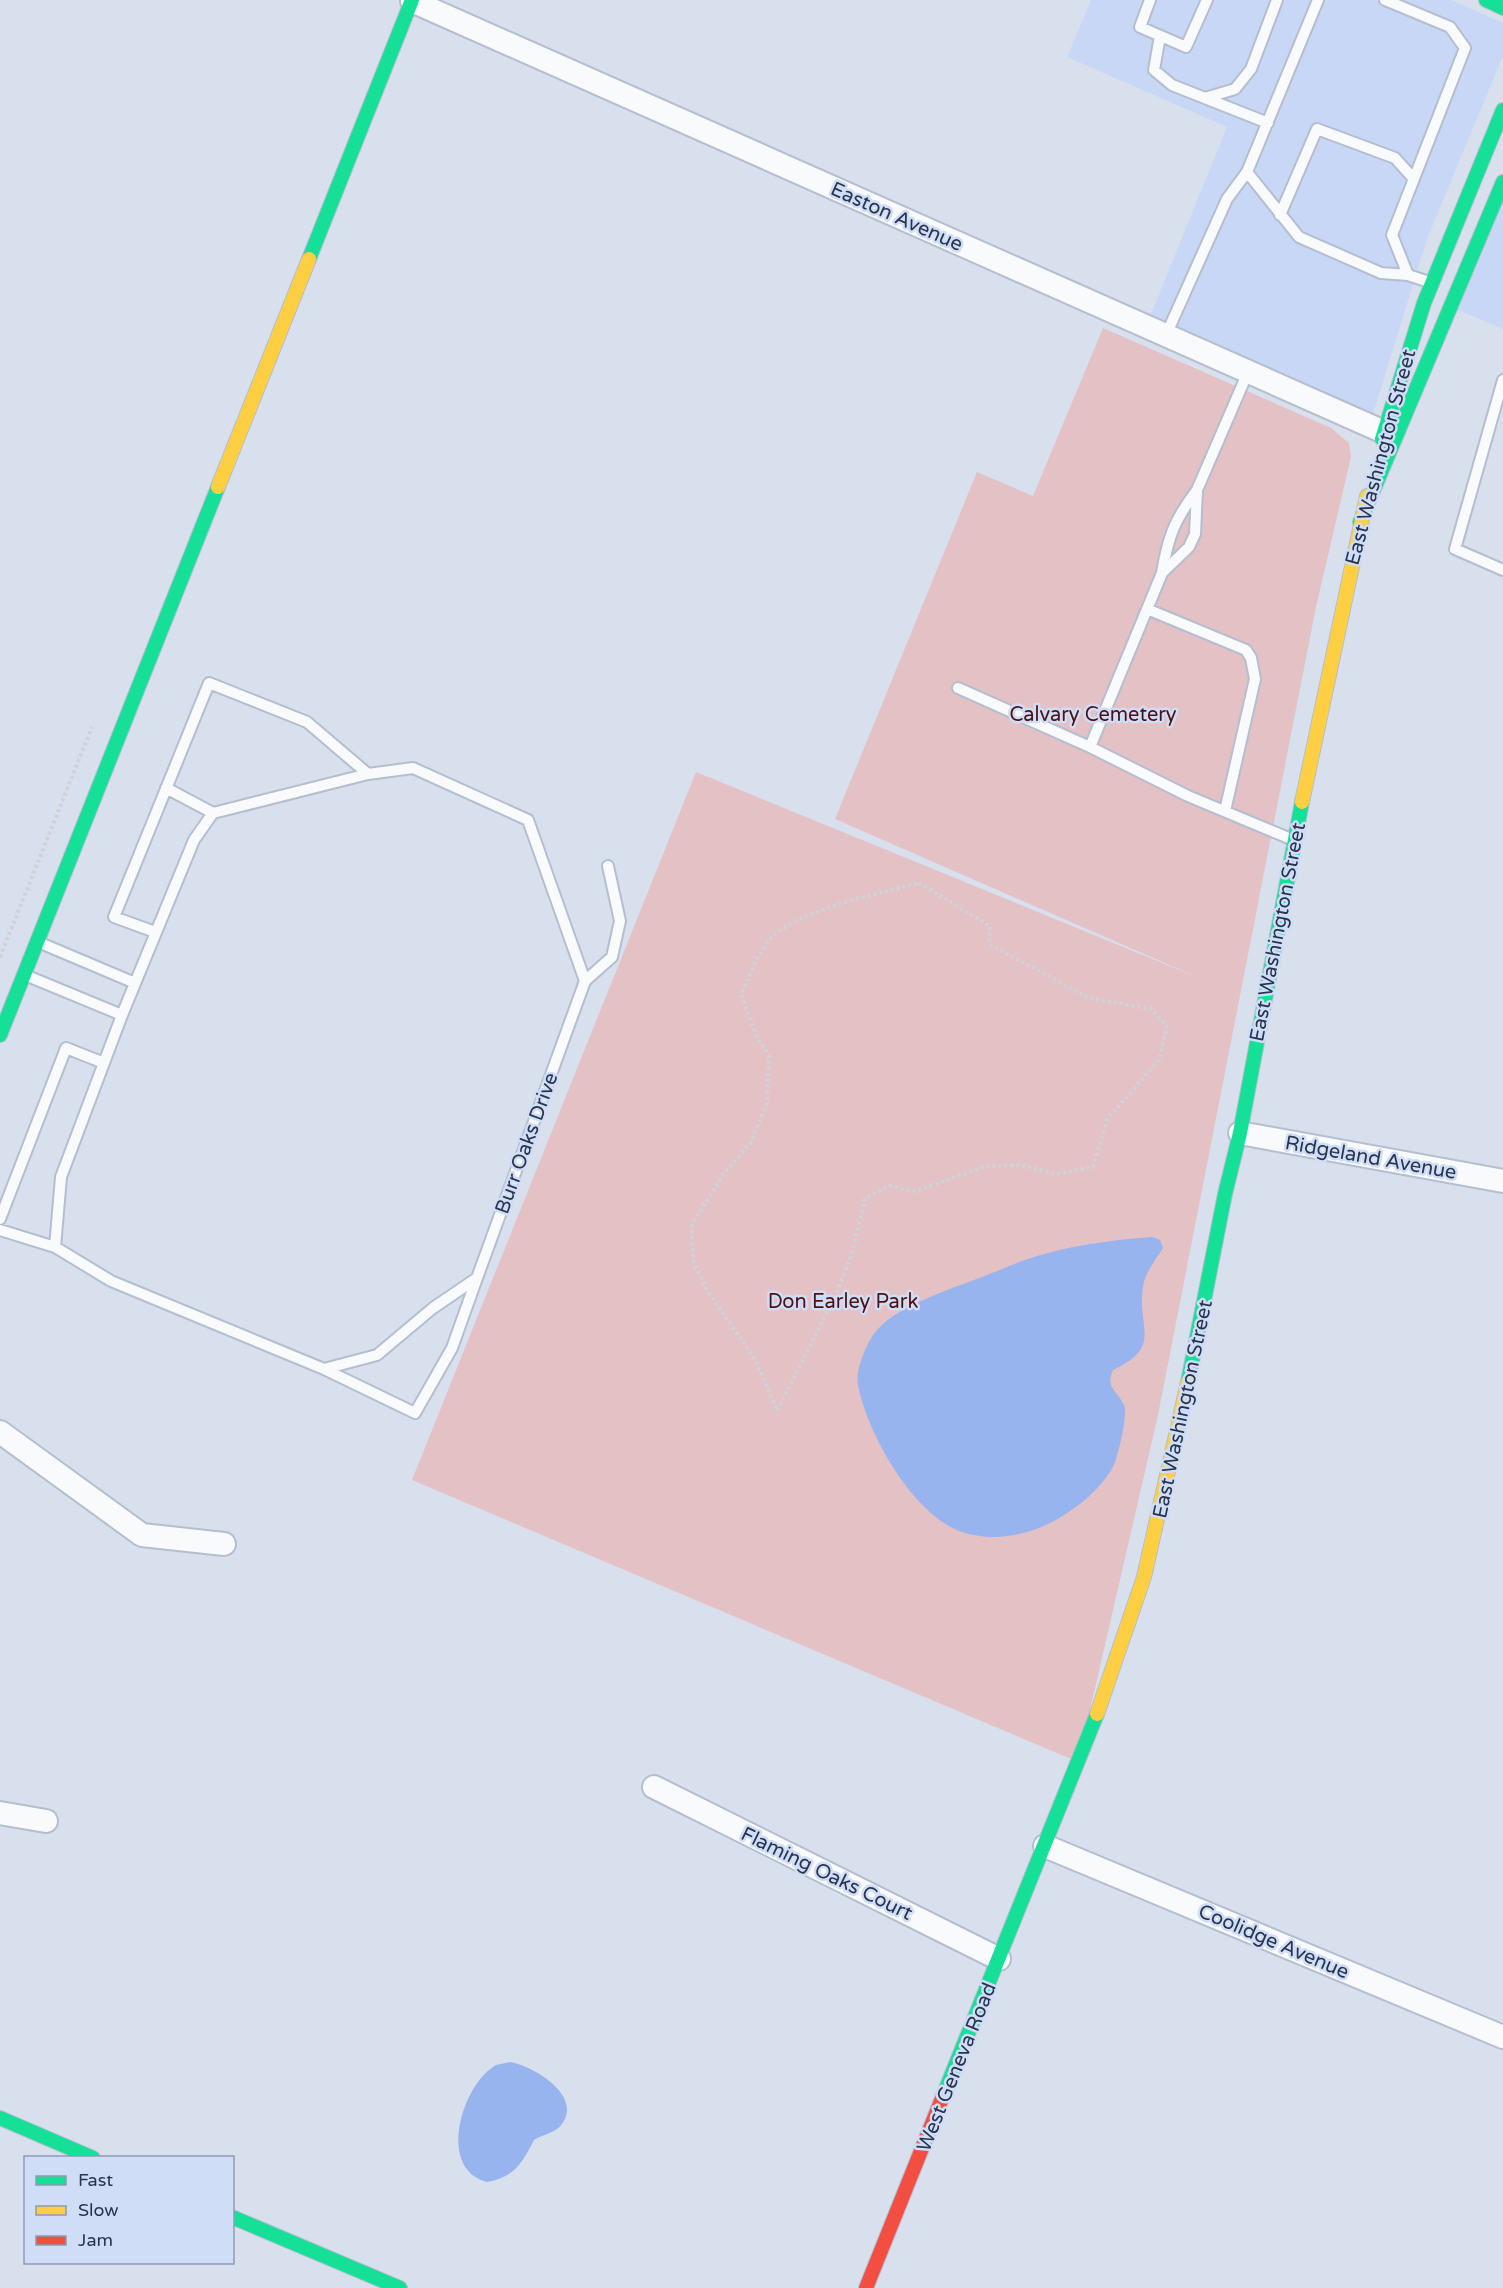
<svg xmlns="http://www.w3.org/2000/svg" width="1503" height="2288" font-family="'Varela Round',sans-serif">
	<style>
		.built { fill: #c8d7f5 }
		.green { fill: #e4c1c5 }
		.water { fill: #97b4ef }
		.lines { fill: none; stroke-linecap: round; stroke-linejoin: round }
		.lane-casing { stroke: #b5becf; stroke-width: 14 }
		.street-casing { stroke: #b5becf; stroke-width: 26 }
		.fast-casing { stroke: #b5becf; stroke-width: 16 }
		.slow-casing { stroke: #b5becf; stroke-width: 16 }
		.jam-casing { stroke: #b5becf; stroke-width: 16 }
		.path { stroke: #cfd2d6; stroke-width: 4; stroke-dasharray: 3 3; stroke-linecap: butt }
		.lane { stroke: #f9fafc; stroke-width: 10 }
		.street { stroke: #f9fafc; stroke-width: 22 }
		.fast { stroke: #16e098; stroke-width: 14 }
		.slow { stroke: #ffcf43; stroke-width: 14 }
		.jam { stroke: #f24e42; stroke-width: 14 }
		.labels { text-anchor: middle; stroke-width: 5; stroke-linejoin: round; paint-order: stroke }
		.street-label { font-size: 20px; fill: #29354e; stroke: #d0ddf6 }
		.park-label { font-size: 20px; fill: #4e1012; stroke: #d0ddf6 }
	</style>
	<rect width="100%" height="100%" fill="#d8e0ee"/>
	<path class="built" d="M1091,0H1451L1503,23V56L1427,239L1372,417L1149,319L1227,127L1067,57Z
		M1503,188V329L1456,309Z"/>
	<path class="green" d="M1103,328L1331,428L1349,443L1351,457L1316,607L1158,1415L1078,1762L412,1480L696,772L1199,978L835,819L977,472L1033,496Z"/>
	<path class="water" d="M1153,1237L1160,1240L1163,1248C1157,1258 1147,1270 1144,1282C1134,1325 1166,1346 1113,1370C1105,1388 1117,1390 1124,1405C1128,1415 1118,1457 1113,1467C1100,1490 1076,1509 1054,1521C1026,1536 993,1542 962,1532C913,1515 867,1433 858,1385C855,1370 867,1341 877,1330C899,1305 951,1289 982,1277C1001,1270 1021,1260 1041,1255C1074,1245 1120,1239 1153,1237Z
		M510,2062C533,2066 583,2095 562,2124C556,2133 543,2134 534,2140C522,2163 515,2177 487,2182C436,2169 462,2084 496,2065C500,2064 506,2063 510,2062Z"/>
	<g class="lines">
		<g class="lane-casing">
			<path id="lane" d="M1150,0L1140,27L1186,47L1207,0
				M1318,0L1247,172L1299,237L1381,273L1408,275
				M1385,0L1450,27L1465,48L1392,235L1408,275L1429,282
				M1160,36L1154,70L1172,85L1268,123
				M1205,98L1235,89L1251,69L1277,0
				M1280,215L1317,129L1395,158L1413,178
				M1166,335L1227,199L1247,172
				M1503,380L1455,549L1503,570
				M1162,573C1168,536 1175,519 1197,490
				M1147,609L1246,650L1251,658L1255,679L1225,811
				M958,688L1090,747L1188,796L1291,839
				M1090,747L1162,573L1189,547L1195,534L1197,490L1248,372
				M413,768L528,820L585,981L477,1278L433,1308L377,1355L324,1369L111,1281L55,1247L61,1177L122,1015L194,840L213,813L368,774Z
				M166,788L213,813
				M155,932L114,917L209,683L307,722L368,774
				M38,942L135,983
				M25,975L122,1015
				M585,981L612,957L620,921L608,866
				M0,1219L66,1048L104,1063
				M0,1230L55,1247
				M324,1369L415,1413L452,1348L477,1278"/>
		</g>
		<g class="street-casing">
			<path id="street" d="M412,1L1384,432
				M1240,1133L1503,1181
				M0,1432L142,1535L224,1544
				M654,1787L999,1959
				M0,1813L46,1821
				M1045,1846L1503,2037"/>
		</g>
		<g class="fast-casing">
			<path id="fast" d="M1486,0L1503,8
				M309,259L412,0
				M1382,439L1424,303L1503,110
				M1360,522L1503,182
				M0,1035L218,487
				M1188,1382L1225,1194L1240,1133L1302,802
				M943,2096L1097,1714
				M0,2118L93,2158
				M232,2217L400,2288"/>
		</g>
		<g class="slow-casing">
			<path id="slow" d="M218,487L309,259
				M1302,802L1367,496
				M1097,1714L1144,1577L1188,1382"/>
		</g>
		<g class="jam-casing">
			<path id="jam" d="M866,2288L943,2096"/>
		</g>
		<path class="path" d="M919,883L990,926L989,944L1089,998L1152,1009L1167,1027L1159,1060L1107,1120L1093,1167L1056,1174L1021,1165L987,1166L915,1191L889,1186L865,1198L853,1250L838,1290L777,1411L756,1360L706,1289L693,1260L692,1224L723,1175L751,1142L767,1103L769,1056L756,1035L741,994C749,979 760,947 772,937C802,909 879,893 919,883Z
			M0,957L92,727"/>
		<use href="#lane" class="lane"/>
		<use href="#street" class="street"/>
		<use href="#fast" class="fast"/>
		<use href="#slow" class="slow"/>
		<use href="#jam" class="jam"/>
	</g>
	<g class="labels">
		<g class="street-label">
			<text transform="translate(897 216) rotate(24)" y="7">Easton Avenue</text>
			<text transform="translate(1380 457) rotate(-75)" y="7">East Washington Street</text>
			<text transform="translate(1277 932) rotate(-79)" y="7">East Washington Street</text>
			<text transform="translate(526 1143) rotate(-70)" y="7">Burr Oaks Drive</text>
			<text transform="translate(1371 1157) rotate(10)" y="7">Ridgeland Avenue</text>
			<text transform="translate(1182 1409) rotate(-78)" y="7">East Washington Street</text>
			<text transform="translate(827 1873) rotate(26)" y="7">Flaming Oaks Court</text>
			<text transform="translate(1274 1941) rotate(23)" y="7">Coolidge Avenue</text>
			<text transform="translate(956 2067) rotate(-68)" y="7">West Geneva Road</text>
		</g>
		<g class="park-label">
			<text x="1093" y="721">Calvary Cemetery</text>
			<text x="843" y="1308">Don Earley Park</text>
		</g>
	</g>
	<rect x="24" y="2156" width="210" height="108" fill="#d0ddf6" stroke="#8d9ab3" stroke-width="1.5"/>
	<rect x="36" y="2176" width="30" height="9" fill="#16e098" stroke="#8d9ab3" stroke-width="1.5"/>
	<text x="78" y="2186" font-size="18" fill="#29354e">Fast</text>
	<rect x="36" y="2206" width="30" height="9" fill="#ffcf43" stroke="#8d9ab3" stroke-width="1.5"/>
	<text x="78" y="2216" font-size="18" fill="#29354e">Slow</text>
	<rect x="36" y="2236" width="30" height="9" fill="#f24e42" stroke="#8d9ab3" stroke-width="1.5"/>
	<text x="78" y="2246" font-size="18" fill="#29354e">Jam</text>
</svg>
